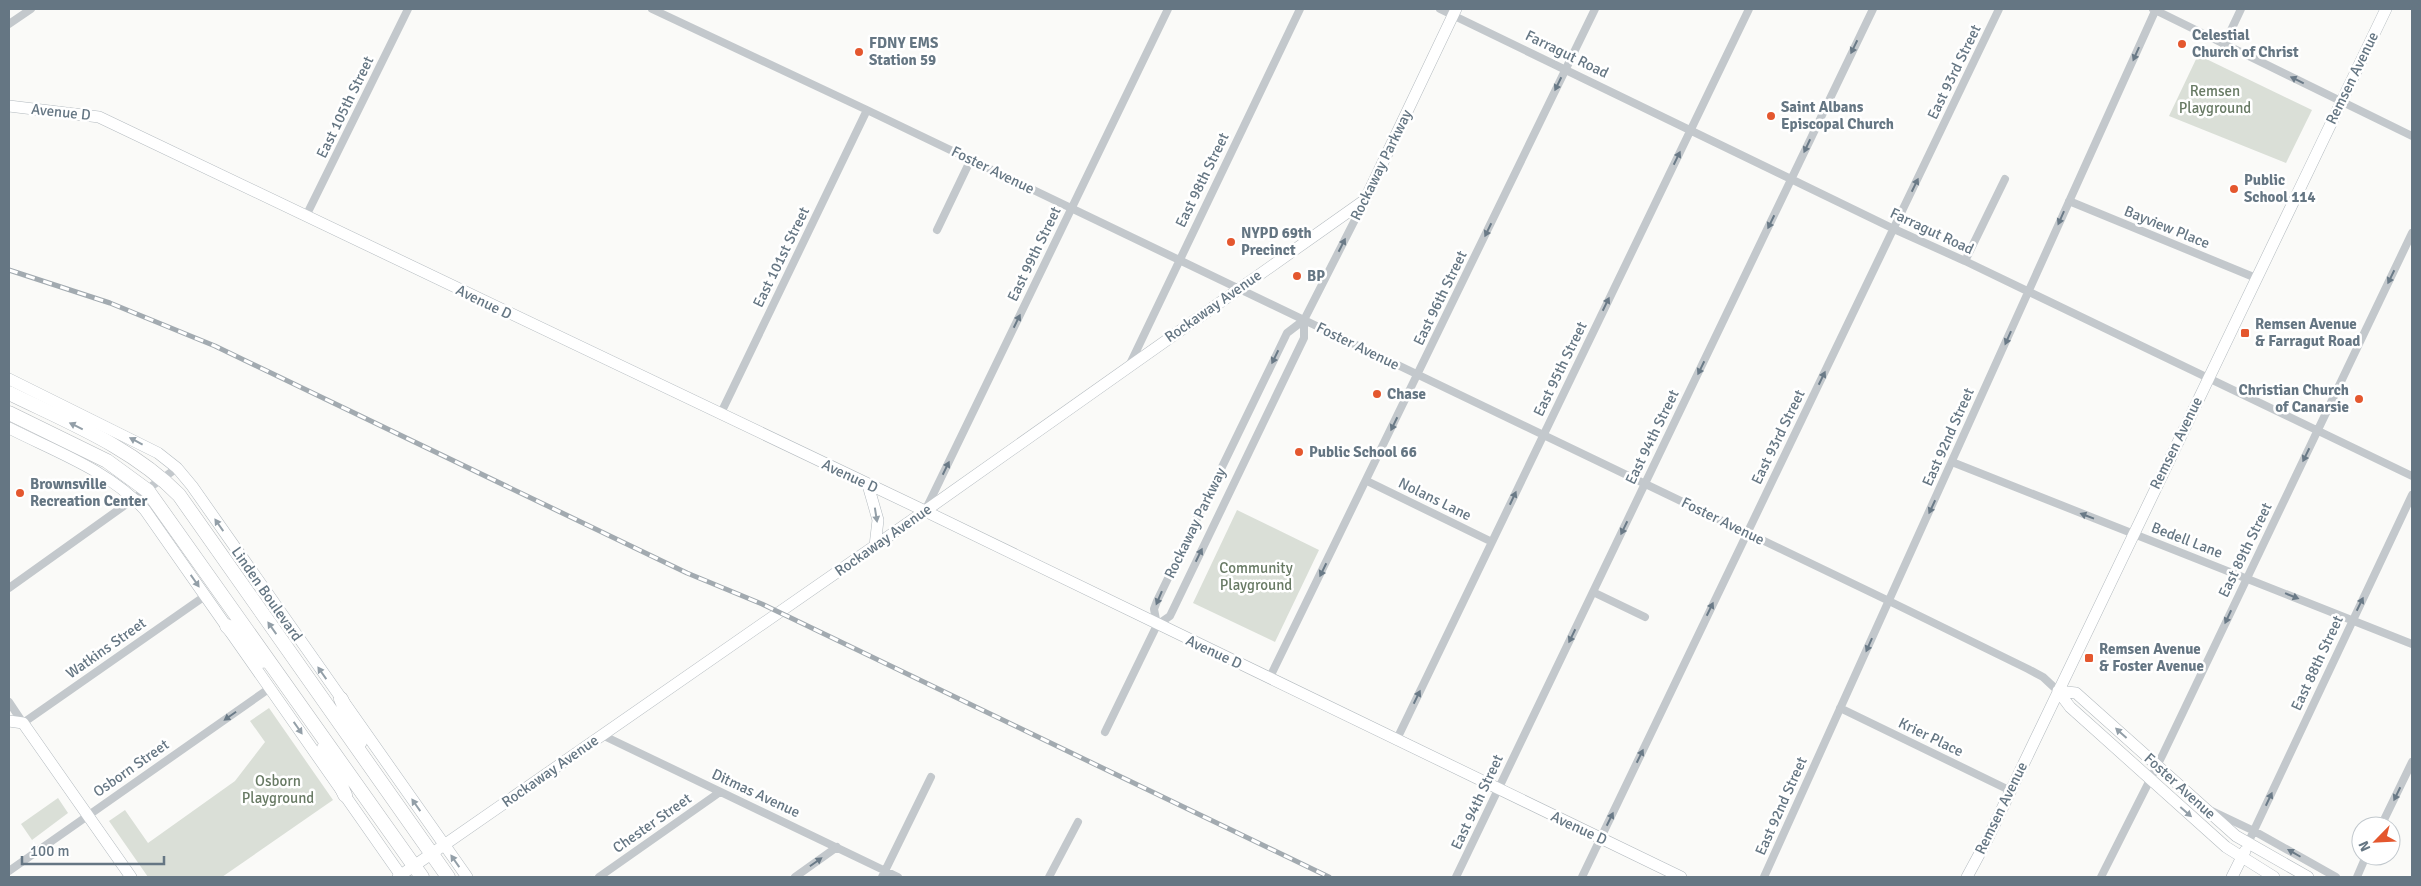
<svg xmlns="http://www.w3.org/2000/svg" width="2421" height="886" font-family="Signika,sans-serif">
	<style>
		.green { fill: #dadfd7 }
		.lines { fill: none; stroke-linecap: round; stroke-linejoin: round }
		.secondary-casing { stroke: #b3babf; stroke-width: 12 }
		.highway-casing { stroke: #b4b9bd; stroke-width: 15 }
		.street { stroke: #c3c8cc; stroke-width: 8 }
		.secondary { stroke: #fff; stroke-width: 11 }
		.highway { stroke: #fff; stroke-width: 14 }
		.rail-casing { stroke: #a2aab0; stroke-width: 5 }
		.rail { stroke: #fff; stroke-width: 3; stroke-dasharray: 9; stroke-linecap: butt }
		.oneway { fill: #6a7a87 }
		.oneway2 { fill: #939fa8 }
		.poi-dot { fill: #e4572e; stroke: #fff; stroke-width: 2 }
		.labels { text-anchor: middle; stroke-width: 5; stroke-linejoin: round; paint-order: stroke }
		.poi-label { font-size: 15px; font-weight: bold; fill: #657683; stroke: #fff; text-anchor: start }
		.street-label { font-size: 15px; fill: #657683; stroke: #fff }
		.park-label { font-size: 15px; fill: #687a64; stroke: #fff }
	</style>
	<rect width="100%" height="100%" fill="#fafaf8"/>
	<path class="green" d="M2198,55L2312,110L2286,163L2169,116Z
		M1237,510L1319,550L1275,642L1193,603Z
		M269,708L333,800L222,877H148L109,821L125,810L148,843L235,781L265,742L250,721Z
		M58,798L68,813L32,840L21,824Z"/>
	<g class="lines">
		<g class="secondary-casing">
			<path id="secondary" d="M9,106L99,117L925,511L1681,877
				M9,379L158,453L177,468L192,486L467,877
				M9,428C56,452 108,470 145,510L402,877
				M868,485L878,520L875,546
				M2058,691L2076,693L2236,836L2308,877
				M2058,691L2070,707L2226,847L2274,877
				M9,721L23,723L131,877
				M398,877L925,511L1365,200L1456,9
				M1967,877L1988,838L2386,9
				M2232,877L2245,851"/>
		</g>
		<g class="highway-casing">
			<path id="highway" d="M9,393C68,422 132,447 179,495L448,877
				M9,413L107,461L148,491L422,877
				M227,626L262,661
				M341,699L360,742
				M324,748L345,795"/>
		</g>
		<path class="street" d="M652,9L867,110L1889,601L2028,669L2043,677L2058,691
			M1440,9L1894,229L1965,261L2412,476
			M2153,9L2412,136
			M9,24L31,9
			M2224,45L2241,9
			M2069,201L2256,278
			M306,216L408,9
			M937,230L971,159
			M1965,261L2005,179
			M1130,364L1300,9
			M720,415L867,110
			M1952,462L2412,644
			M1367,481L1492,542
			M926,509L1168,9
			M9,588L177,468
			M1593,592L1645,617
			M1157,625L1154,609L1157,601L1287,333L1304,320
			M1269,679L1595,9
			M9,702L23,723L205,596
			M1840,708L2009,790
			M1105,732L1157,625L1170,616L1304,338V320L1364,202
			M602,735L898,877
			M1396,741L1749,9
			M2212,811L2254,831L2336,877
			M2381,826L2412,762
			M2248,843L2412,495
			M9,871L270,688
			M599,877L720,792
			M795,877L837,847
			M882,877L931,777
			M1049,877L1078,822
			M1456,877L1873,9
			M1582,877L1999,9
			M1764,877L2156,9
			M2101,877L2163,754L2412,233
			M2357,877L2366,856"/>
		<use href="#secondary" class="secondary"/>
		<use href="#highway" class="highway"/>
		<g class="rail-casing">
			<path id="rail" d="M9,270L110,303L215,346L687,573L762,604L1329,877"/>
		</g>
		<use href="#rail" class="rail"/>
	</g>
	<defs><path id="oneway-solid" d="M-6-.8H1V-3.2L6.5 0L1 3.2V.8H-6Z" transform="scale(1.25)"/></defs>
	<g class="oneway">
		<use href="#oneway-solid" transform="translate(1854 47) rotate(116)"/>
		<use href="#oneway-solid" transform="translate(2136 54) rotate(114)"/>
		<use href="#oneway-solid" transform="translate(2297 80) rotate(-154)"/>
		<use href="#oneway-solid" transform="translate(1558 84) rotate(116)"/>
		<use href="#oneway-solid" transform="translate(1807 146) rotate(115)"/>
		<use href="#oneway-solid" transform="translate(1677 158) rotate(-64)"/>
		<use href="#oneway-solid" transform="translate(1915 185) rotate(-64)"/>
		<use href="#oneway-solid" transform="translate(2061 218) rotate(114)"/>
		<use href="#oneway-solid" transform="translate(1771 222) rotate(116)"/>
		<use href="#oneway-solid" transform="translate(1488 230) rotate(116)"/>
		<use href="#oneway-solid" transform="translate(1342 245) rotate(-63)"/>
		<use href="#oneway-solid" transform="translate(2391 277) rotate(116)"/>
		<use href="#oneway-solid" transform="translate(1606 304) rotate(-64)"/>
		<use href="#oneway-solid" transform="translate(1017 321) rotate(-64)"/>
		<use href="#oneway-solid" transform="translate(2008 338) rotate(114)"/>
		<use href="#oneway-solid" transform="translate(1275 357) rotate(116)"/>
		<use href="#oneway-solid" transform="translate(1701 368) rotate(116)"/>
		<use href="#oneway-solid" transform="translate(1822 378) rotate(-64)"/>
		<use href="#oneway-solid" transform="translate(1394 424) rotate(116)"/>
		<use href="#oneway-solid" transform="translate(2306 455) rotate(116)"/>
		<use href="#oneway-solid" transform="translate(946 468) rotate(-64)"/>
		<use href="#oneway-solid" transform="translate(1513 498) rotate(-65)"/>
		<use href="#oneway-solid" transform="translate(1932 507) rotate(115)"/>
		<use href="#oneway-solid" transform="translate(2087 516) rotate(-159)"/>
		<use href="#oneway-solid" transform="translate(1624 528) rotate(116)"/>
		<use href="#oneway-solid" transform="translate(1199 555) rotate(-64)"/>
		<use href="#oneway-solid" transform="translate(1323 570) rotate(116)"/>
		<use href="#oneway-solid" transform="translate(2292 596) rotate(22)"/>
		<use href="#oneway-solid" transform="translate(1159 598) rotate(113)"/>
		<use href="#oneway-solid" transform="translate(2360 604) rotate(-64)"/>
		<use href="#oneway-solid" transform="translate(1710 609) rotate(-64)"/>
		<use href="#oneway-solid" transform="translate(2228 617) rotate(115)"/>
		<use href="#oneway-solid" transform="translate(1572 636) rotate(116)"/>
		<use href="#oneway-solid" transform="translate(1869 645) rotate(114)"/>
		<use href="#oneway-solid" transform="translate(1417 697) rotate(-64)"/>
		<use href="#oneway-solid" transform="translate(230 716) rotate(145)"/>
		<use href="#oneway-solid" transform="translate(1640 756) rotate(-64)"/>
		<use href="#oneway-solid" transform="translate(2397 794) rotate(116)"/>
		<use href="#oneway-solid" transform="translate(2269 799) rotate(-65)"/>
		<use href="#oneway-solid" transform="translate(1610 819) rotate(-64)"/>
		<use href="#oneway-solid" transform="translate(2294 853) rotate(-150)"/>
		<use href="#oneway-solid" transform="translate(816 862) rotate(-35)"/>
	</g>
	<g class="oneway2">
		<use href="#oneway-solid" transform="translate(76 426) rotate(-154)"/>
		<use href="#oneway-solid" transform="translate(136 441) rotate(-152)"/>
		<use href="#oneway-solid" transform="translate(876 515) rotate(81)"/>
		<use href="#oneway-solid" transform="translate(219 525) rotate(-125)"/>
		<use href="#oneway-solid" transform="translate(195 581) rotate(55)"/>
		<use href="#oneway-solid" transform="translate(272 628) rotate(-125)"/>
		<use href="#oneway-solid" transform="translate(322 673) rotate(-125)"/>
		<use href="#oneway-solid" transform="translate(298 728) rotate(55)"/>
		<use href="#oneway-solid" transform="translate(2121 733) rotate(-138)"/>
		<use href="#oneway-solid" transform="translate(416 805) rotate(-125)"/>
		<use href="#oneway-solid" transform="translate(2186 812) rotate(41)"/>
		<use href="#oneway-solid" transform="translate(455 861) rotate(-125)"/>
	</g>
	<g class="poi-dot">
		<circle cx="2182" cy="44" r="5"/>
		<circle cx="859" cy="52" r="5"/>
		<circle cx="1771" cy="116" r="5"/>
		<circle cx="2234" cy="189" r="5"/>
		<circle cx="1231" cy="242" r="5"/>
		<circle cx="1297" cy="276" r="5"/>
		<rect x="2240" y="328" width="10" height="10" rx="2.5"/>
		<circle cx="1377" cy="394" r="5"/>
		<circle cx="2359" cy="399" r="5"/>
		<circle cx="1299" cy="452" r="5"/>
		<circle cx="20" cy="493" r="5"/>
		<rect x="2084" y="653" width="10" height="10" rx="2.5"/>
	</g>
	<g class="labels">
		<g class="poi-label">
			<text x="2192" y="40">Celestial<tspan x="2192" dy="17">Church of Christ</tspan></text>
			<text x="869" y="48">FDNY EMS<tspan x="869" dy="17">Station 59</tspan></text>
			<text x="1781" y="112">Saint Albans<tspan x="1781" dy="17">Episcopal Church</tspan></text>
			<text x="2244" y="185">Public<tspan x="2244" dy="17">School 114</tspan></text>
			<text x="1241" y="238">NYPD 69th<tspan x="1241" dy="17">Precinct</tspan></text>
			<text x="1307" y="281">BP</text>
			<text x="2255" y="329">Remsen Avenue<tspan x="2255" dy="17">&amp; Farragut Road</tspan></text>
			<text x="2349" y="395" text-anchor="end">Christian Church<tspan x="2349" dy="17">of Canarsie</tspan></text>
			<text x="1387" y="399">Chase</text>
			<text x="1309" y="457">Public School 66</text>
			<text x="30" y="489">Brownsville<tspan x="30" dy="17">Recreation Center</tspan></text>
			<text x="2099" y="654">Remsen Avenue<tspan x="2099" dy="17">&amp; Foster Avenue</tspan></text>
		</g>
		<g class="street-label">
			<text transform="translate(1567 54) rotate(26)" y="5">Farragut Road</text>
			<text transform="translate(1954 72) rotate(-64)" y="5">East 93rd Street</text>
			<text transform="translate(2352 78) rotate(-64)" y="5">Remsen Avenue</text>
			<text transform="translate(345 107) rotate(-64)" y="5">East 105th Street</text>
			<text transform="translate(61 112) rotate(6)" y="5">Avenue D</text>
			<text transform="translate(1381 165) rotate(-64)" y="5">Rockaway Parkway</text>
			<text transform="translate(993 170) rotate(26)" y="5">Foster Avenue</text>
			<text transform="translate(1202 180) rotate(-64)" y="5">East 98th Street</text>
			<text transform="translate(2167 227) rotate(22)" y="5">Bayview Place</text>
			<text transform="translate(1932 231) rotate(25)" y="5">Farragut Road</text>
			<text transform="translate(1034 254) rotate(-64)" y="5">East 99th Street</text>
			<text transform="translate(781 257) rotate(-64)" y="5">East 101st Street</text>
			<text transform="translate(1440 298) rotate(-64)" y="5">East 96th Street</text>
			<text transform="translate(484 302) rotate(26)" y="5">Avenue D</text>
			<text transform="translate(1213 306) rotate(-35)" y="5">Rockaway Avenue</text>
			<text transform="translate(1358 346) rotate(26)" y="5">Foster Avenue</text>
			<text transform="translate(1560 369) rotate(-64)" y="5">East 95th Street</text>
			<text transform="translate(1652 437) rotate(-64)" y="5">East 94th Street</text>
			<text transform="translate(1778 437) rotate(-64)" y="5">East 93rd Street</text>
			<text transform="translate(1948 437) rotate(-66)" y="5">East 92nd Street</text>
			<text transform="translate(2176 443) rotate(-64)" y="5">Remsen Avenue</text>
			<text transform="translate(850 476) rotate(25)" y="5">Avenue D</text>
			<text transform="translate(1435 499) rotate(26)" y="5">Nolans Lane</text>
			<text transform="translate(1723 521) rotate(26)" y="5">Foster Avenue</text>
			<text transform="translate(1195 523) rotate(-64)" y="5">Rockaway Parkway</text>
			<text transform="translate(883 540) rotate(-35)" y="5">Rockaway Avenue</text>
			<text transform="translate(2187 540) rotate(21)" y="5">Bedell Lane</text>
			<text transform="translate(2245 550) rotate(-64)" y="5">East 89th Street</text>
			<text transform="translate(267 594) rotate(55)" y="5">Linden Boulevard</text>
			<text transform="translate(106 648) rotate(-35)" y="5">Watkins Street</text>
			<text transform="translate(1214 652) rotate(25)" y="5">Avenue D</text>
			<text transform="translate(2317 663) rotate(-65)" y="5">East 88th Street</text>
			<text transform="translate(1931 737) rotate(26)" y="5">Krier Place</text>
			<text transform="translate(131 768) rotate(-35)" y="5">Osborn Street</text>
			<text transform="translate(550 771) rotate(-35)" y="5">Rockaway Avenue</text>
			<text transform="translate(2180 786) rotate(42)" y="5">Foster Avenue</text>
			<text transform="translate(756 793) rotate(25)" y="5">Ditmas Avenue</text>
			<text transform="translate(1477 802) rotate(-65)" y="5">East 94th Street</text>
			<text transform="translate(1781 806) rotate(-66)" y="5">East 92nd Street</text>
			<text transform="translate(2001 808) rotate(-64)" y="5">Remsen Avenue</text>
			<text transform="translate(652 823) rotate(-35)" y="5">Chester Street</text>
			<text transform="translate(1579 828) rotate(25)" y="5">Avenue D</text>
		</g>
		<g class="park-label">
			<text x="2215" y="96">Remsen<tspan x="2215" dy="17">Playground</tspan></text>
			<text x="1256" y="573">Community<tspan x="1256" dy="17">Playground</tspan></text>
			<text x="278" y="786">Osborn<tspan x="278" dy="17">Playground</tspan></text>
		</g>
	</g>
	<rect width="2421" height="886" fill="none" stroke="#657683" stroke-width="20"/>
	<g transform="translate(2376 841) rotate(246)"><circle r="24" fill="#ffffff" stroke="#c1c8cd"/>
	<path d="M0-4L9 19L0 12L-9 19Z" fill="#e4572e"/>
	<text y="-8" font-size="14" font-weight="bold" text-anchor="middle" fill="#657683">N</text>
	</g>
	<path d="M22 856v8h142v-8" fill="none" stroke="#657683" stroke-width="2.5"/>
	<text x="30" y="856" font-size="15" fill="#657683" stroke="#ffffff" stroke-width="4" paint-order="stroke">100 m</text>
</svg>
